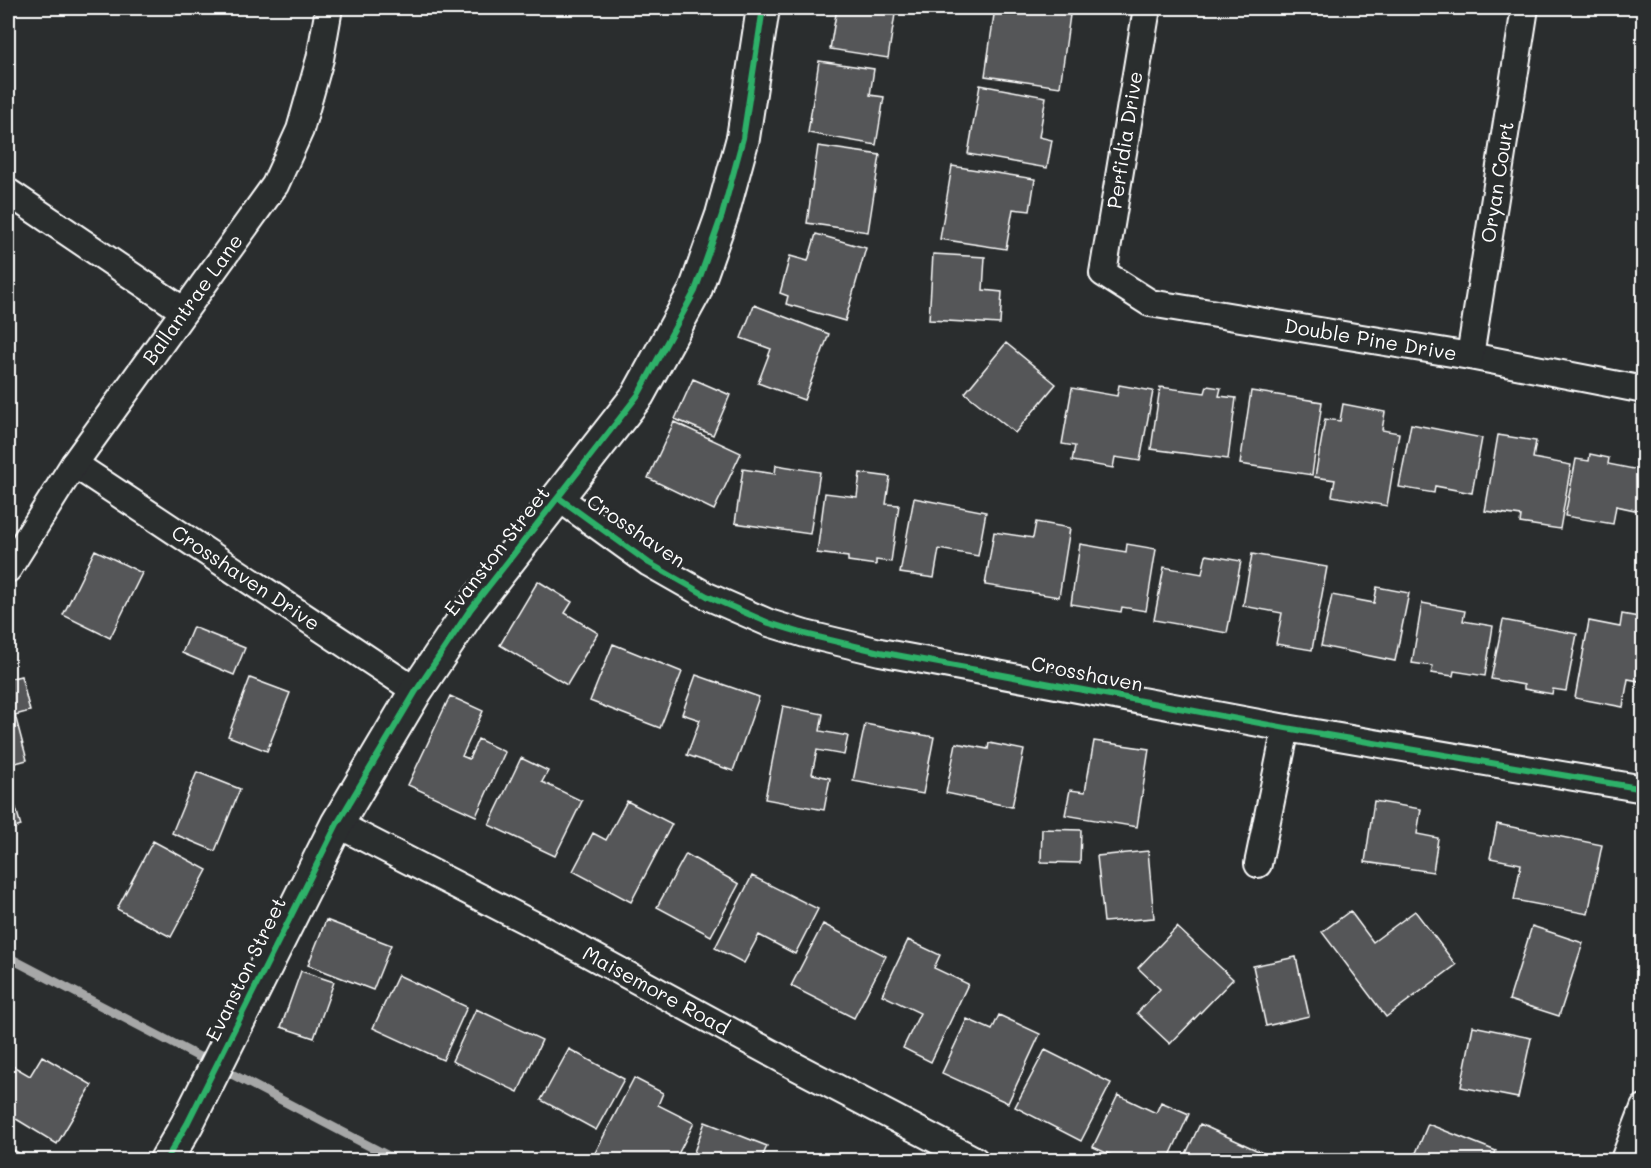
<svg xmlns="http://www.w3.org/2000/svg" width="1651" height="1168" font-family="Mali,sans-serif">
	<style>
		.lines { fill: none; stroke-linecap: round; stroke-linejoin: round }
		.stream { stroke: #a6a7a7; stroke-width: 9 }
		.building { fill: #555758; stroke: #fff; stroke-width: 1.5 }
		.minor-casing { stroke: #fff; stroke-width: 30 }
		.tertiary-casing { stroke: #fff; stroke-width: 36 }
		.minor { stroke: #2a2d2e; stroke-width: 26 }
		.tertiary { stroke: #2a2d2e; stroke-width: 32 }
		.cycleway-casing { stroke: #2a2d2e; stroke-width: 10 }
		.cycleway { stroke: #2db169; stroke-width: 6 }
		.labels { text-anchor: middle; stroke-width: 6; stroke-linejoin: round; paint-order: stroke }
		.street-label { font-size: 20px; fill: #fff; stroke: #2a2d2e }
	</style>
	<rect width="100%" height="100%" fill="#2a2d2e"/>
	<filter id="ink" filterUnits="userSpaceOnUse"><feTurbulence type="fractalNoise" baseFrequency=".0167" numOctaves="2"/><feDisplacementMap in="SourceGraphic" scale="12" xChannelSelector="R" yChannelSelector="G"/><feConvolveMatrix kernelMatrix="1 2 1 2 8 2 1 2 1" color-interpolation-filters="sRGB"/></filter>
	<g filter="url(#ink)">
		<g class="lines">
			<path class="stream" d="M8,957L396,1160"/>
		</g>
		<path class="building" d="M837,8H896L888,58L830,49Z
			M995,8H1022L1070,15L1060,87L985,76Z
			M819,61L874,69L870,95L884,97L876,145L808,133Z
			M980,85L1046,97L1039,137L1052,140L1047,168L968,154Z
			M818,146L880,155L868,232L807,223Z
			M952,166L1035,179L1030,211L1013,209L1006,249L940,239Z
			M816,234L866,248L845,321L786,304L788,296L780,293L790,256L808,261Z
			M933,254L985,257L983,290L1002,292L1000,324L929,320Z
			M754,305L829,334L804,400L758,383L771,349L741,338Z
			M1006,343L1056,384L1015,433L965,393Z
			M693,379L730,395L713,435L675,419Z
			M1119,385L1153,391L1140,461L1115,457L1113,468L1072,461L1075,446L1062,444L1072,388L1117,396Z
			M1207,386L1221,388L1219,396L1236,398L1228,459L1151,449L1160,387L1205,393Z
			M1251,391L1322,402L1312,475L1240,464Z
			M1343,404L1385,412L1382,430L1399,433L1387,506L1332,496L1335,480L1315,477L1325,419L1340,421Z
			M674,422L741,453L714,510L648,478Z
			M1411,424L1482,438L1472,493L1435,486L1434,493L1399,487Z
			M1498,435L1536,441L1533,458L1571,465L1560,529L1520,523L1521,516L1485,511Z
			M1590,454L1609,458L1608,464L1644,471V512L1616,506L1613,524L1565,516L1576,459L1589,461Z
			M776,465L820,472L810,534L735,523L743,469L775,474Z
			M860,473L890,477L886,504L899,505L891,562L876,560V565L848,561V557L817,553L825,493L857,497Z
			M914,498L986,512L978,556L939,549L934,578L900,573Z
			M1036,522L1070,528L1059,597L985,585L994,532L1033,538Z
			M1080,544L1126,552L1127,544L1156,549L1146,611L1122,607L1121,612L1071,604Z
			M95,550L142,573L110,638L63,615Z
			M1252,554L1327,567L1312,650L1276,644L1282,613L1243,606Z
			M1206,555L1241,561L1227,633L1154,620L1164,567L1202,574Z
			M538,581L572,602L565,613L598,633L567,685L500,645Z
			M1377,587L1409,593L1395,661L1321,646L1332,595L1374,603Z
			M1422,603L1465,611L1463,621L1493,626L1485,676L1454,671L1453,676L1431,673L1433,666L1412,663Z
			M1622,614L1644,618V682L1628,679L1623,707L1575,698L1589,621L1620,627Z
			M1503,620L1577,634L1566,691L1553,689L1552,694L1524,689V685L1491,679Z
			M193,627L245,648L234,675L182,653Z
			M613,644L682,672L660,728L590,701Z
			M696,675L759,697L733,771L687,755L700,720L682,714Z
			M21,676L30,711L15,715L27,760L8,765V679Z
			M250,678L290,693L267,751L228,736Z
			M450,696L483,711L462,756L469,759L478,739L505,752L476,816L408,785Z
			M783,706L823,714L820,731L848,736L844,755L817,750L812,774L830,778L824,810L765,799Z
			M865,724L934,737L923,794L853,781Z
			M1094,741L1149,749L1137,827L1065,815L1070,790L1085,792Z
			M956,743L988,749L989,743L1024,750L1012,807L946,793Z
			M521,758L548,771L542,782L582,801L555,856L489,825Z
			M197,772L240,789L215,851L172,833Z
			M8,781L21,826L8,830Z
			M627,801L672,824L631,902L573,871L593,833L606,840Z
			M1374,801L1421,809L1417,834L1438,838L1433,872L1365,862Z
			M1497,824L1602,845L1588,914L1514,900L1521,864L1490,858Z
			M1042,829L1081,830L1080,863L1041,862Z
			M153,841L207,870L171,937L117,909Z
			M1148,851L1154,918L1104,922L1097,856Z
			M686,854L739,884L711,936L657,907Z
			M752,876L818,909L795,954L759,935L744,963L715,948Z
			M1350,911L1373,942L1415,911L1456,965L1386,1017L1322,932Z
			M326,920L391,945L373,990L308,965Z
			M823,924L886,956L854,1018L791,986Z
			M1532,926L1583,943L1559,1016L1509,1000Z
			M1177,927L1233,979L1170,1044L1137,1013L1160,989L1138,968Z
			M908,940L940,955L934,968L968,984L931,1062L903,1048L920,1013L882,995Z
			M1296,957L1309,1016L1266,1026L1253,966Z
			M301,971L334,982L314,1038L281,1027Z
			M398,975L467,1007L443,1060L373,1028Z
			M476,1009L542,1040L518,1092L452,1061Z
			M999,1015L1040,1034L1008,1103L942,1073L967,1019L992,1030Z
			M1473,1026L1531,1038L1518,1098L1461,1087Z
			M569,1049L624,1079L596,1130L541,1100Z
			M1045,1050L1111,1083L1081,1141L1015,1107Z
			M42,1056L92,1085L57,1144L8,1114V1063L30,1076Z
			M634,1078L663,1093L658,1105L694,1123L675,1160H641L635,1157L633,1160H609L595,1153Z
			M1118,1095L1156,1113L1161,1102L1189,1114L1168,1160H1122L1093,1147Z
			M705,1122L767,1146L761,1160H691Z
			M1200,1124L1265,1154L1263,1160H1183Z
			M1428,1124L1496,1151L1492,1160H1413Z
			M8,1147L26,1157L24,1160H8Z
			M1280,1154L1294,1160H1278Z"/>
		<g class="lines">
			<g class="minor-casing">
				<g id="minor">
					<path id="s1" d="M1147,8L1103,273L1150,303L1470,356L1644,390"/>
					<path d="M8,192L184,311"/>
					<path id="s2" d="M1470,356L1525,8"/>
					<path id="s3" d="M74,464L416,691"/>
					<path d="M559,498L649,563L707,596L769,623L805,634L880,652L1286,728L1644,789"/>
					<path id="s4" d="M8,569L74,464L275,185L300,130L320,59L329,8"/>
					<path id="s5" d="M337,824L552,934L793,1065L975,1160"/>
					<path d="M1258,864L1286,728"/>
					<path d="M1624,1160L1644,1108"/>
				</g>
			</g>
			<g class="tertiary-casing">
				<path id="tertiary" d="M166,1160L187,1124L337,824L416,691L470,610L638,395L695,291L722,215L743,138L763,8"/>
			</g>
			<use href="#minor" class="minor"/>
			<use href="#tertiary" class="tertiary"/>
			<g class="cycleway-casing">
				<path id="cycleway" d="M559,498L649,563L707,596L769,623L805,634L880,652L1286,728L1644,789
					M166,1160L187,1124L337,824L416,691L470,610L638,395L695,291L722,215L743,138L763,8"/>
			</g>
			<use href="#cycleway" class="cycleway"/>
		</g>
	</g>
	<g class="labels">
		<g class="street-label">
			<text transform="translate(1125 140) rotate(-81)" y="7">Perfidia Drive</text>
			<text dy="7" stroke="none"><textPath href="#s2" startOffset="176">Oryan Court</textPath></text>
			<text dy="7" stroke="none"><textPath href="#s4" startOffset="327">Ballantrae Lane</textPath></text>
			<text dy="7" stroke="none"><textPath href="#s1" startOffset="548">Double Pine Drive</textPath></text>
			<text transform="translate(636 531) rotate(34)" y="7">Crosshaven</text>
			<text transform="translate(497 551) rotate(-52)" y="7">Evanston Street</text>
			<text dy="7" stroke="none"><textPath href="#s3" startOffset="206">Crosshaven Drive</textPath></text>
			<text transform="translate(1087 674) rotate(11)" y="7">Crosshaven</text>
			<text transform="translate(246 969) rotate(-64)" y="7">Evanston Street</text>
			<text dy="7" stroke="none"><textPath href="#s5" startOffset="360">Maisemore Road</textPath></text>
		</g>
	</g>
	<rect width="1651" height="1168" fill="none" stroke="#2a2d2e" stroke-width="30"/>
	<rect x="15" y="15" width="1621" height="1138" fill="none" stroke="#fff" stroke-width="2" filter="url(#ink)"/>
</svg>
